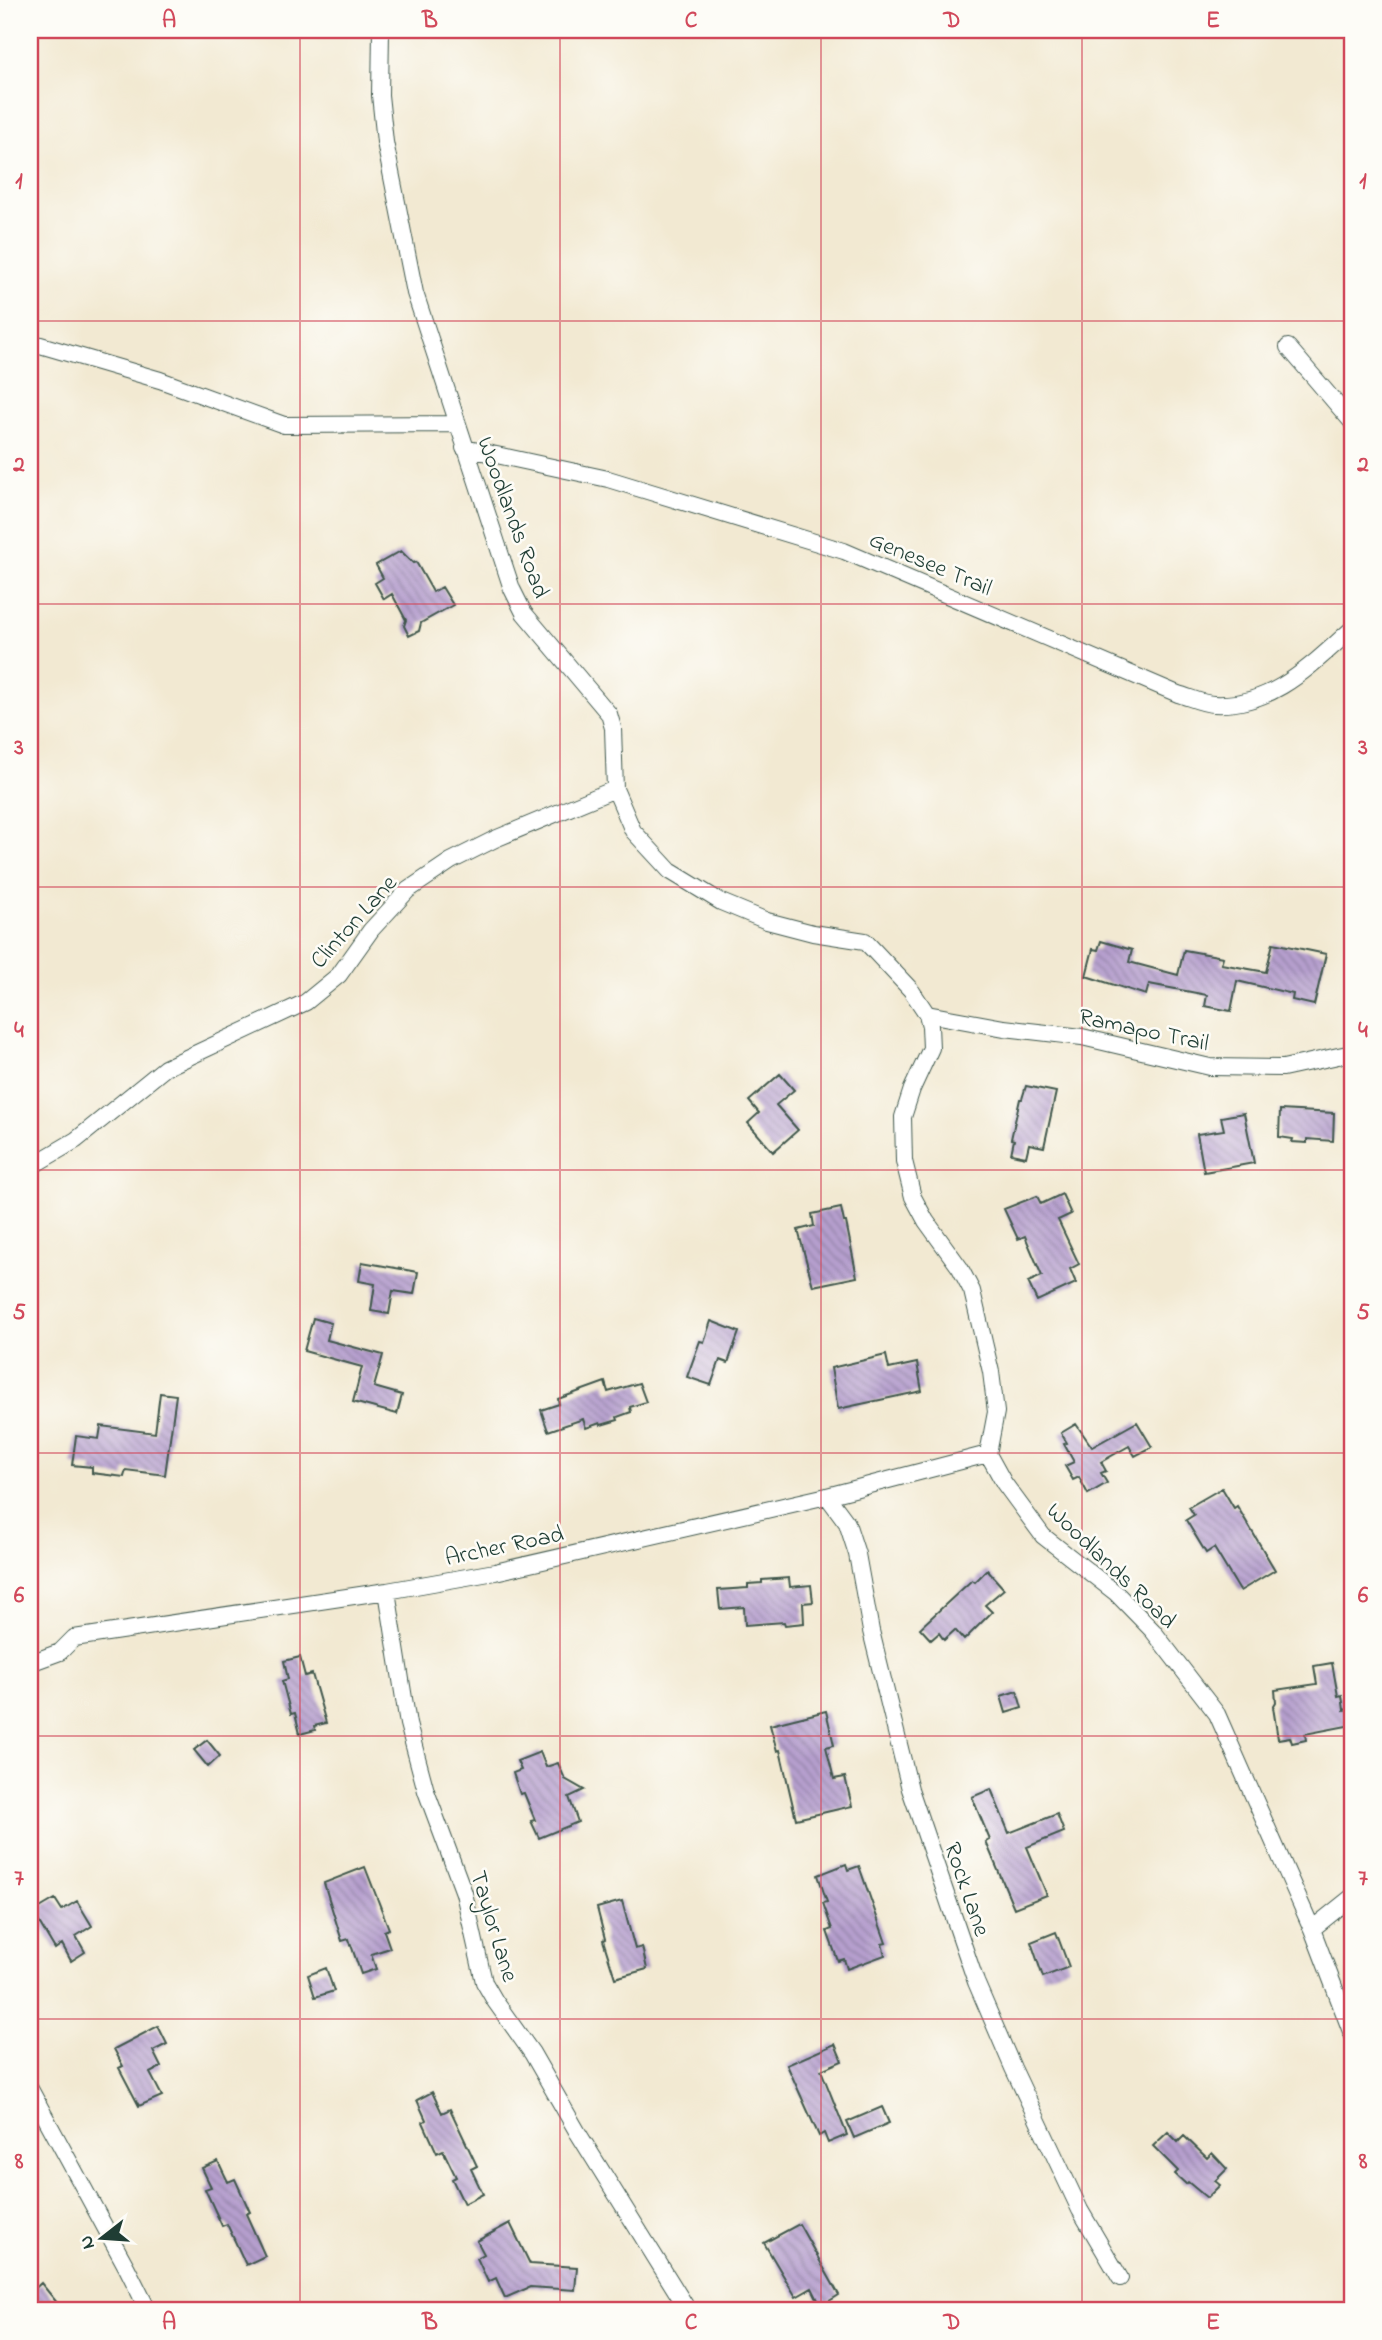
<svg xmlns="http://www.w3.org/2000/svg" width="1382" height="2340" font-family="'Indie Flower',sans-serif">
	<style>
		.building { fill: url(#building-back-hatch) }
		.lines { fill: none; stroke-linecap: round; stroke-linejoin: round }
		.street-casing { stroke: #3f574c; stroke-width: 18 }
		.street { stroke: #fff; stroke-width: 16 }
		.grid { fill: none; stroke: #d1495b; stroke-width: 2; stroke-opacity: 0.55 }
		.labels { text-anchor: middle; stroke-width: 5; stroke-linejoin: round; paint-order: stroke }
		.street-label { font-size: 24px; fill: #1f3d34; stroke: #fdfcf7 }
		.neatline { fill: none; stroke: #d1495b; stroke-width: 2.5 }
		.grid-label { font-size: 23px; text-anchor: middle; font-weight: bold; fill: #d1495b }
	</style>
	<defs>
		<pattern id="building-back-hatch" width="6" height="6" patternUnits="userSpaceOnUse" patternTransform="scale(1.75)"><rect width="6" height="6" fill="#b69fce"/><path d="M-1 5l2 2M0 0l6 6M5-1l2 2" fill="none" stroke="#9383a8"/></pattern>
	</defs>
	<rect width="100%" height="100%" fill="#fdfcf7"/>
	<filter id="ink" filterUnits="userSpaceOnUse"><feTurbulence type="fractalNoise" baseFrequency=".0143" numOctaves="2"/><feDisplacementMap in="SourceGraphic" scale="14" xChannelSelector="R" yChannelSelector="G"/><feConvolveMatrix kernelMatrix="1 2 1 2 8 2 1 2 1" color-interpolation-filters="sRGB"/></filter>
	<filter id="wash" filterUnits="userSpaceOnUse"><feTurbulence type="fractalNoise" baseFrequency=".00686" numOctaves="4" result="noise"/><feDisplacementMap in="SourceGraphic" scale="28" xChannelSelector="R" yChannelSelector="G"/><feGaussianBlur stdDeviation="1.57" result="paint"/><feColorMatrix in="noise" values="0 0 0 0 0 0 0 0 0 0 0 0 0 0 0 0 0 1.4 0 .05"/><feComposite in="paint" operator="in"/></filter>
	<g filter="url(#wash)">
		<rect width="100%" height="100%" fill="#f2e9d2"/>
		<g id="blocks">
			<path class="building" d="M401,551L413,563L416,562L433,592L442,587L453,605L421,623L419,631L409,636L404,626L406,620L392,594L384,599L375,583L383,578L376,565Z
				M1101,941L1132,950L1129,962L1178,975L1184,950L1223,957L1221,964L1266,972L1273,943L1326,954L1314,1005L1292,1000L1293,994L1237,981L1231,1011L1205,1006L1207,995L1149,984L1146,995L1086,976L1093,949L1098,950Z
				M780,1074L794,1090L776,1105L798,1130L773,1152L748,1123L759,1113L749,1101Z
				M1026,1086L1056,1092L1044,1147L1029,1144L1026,1157L1011,1154L1014,1140L1011,1139L1020,1099H1022Z
				M1280,1110L1334,1113L1333,1141L1307,1139V1143L1292,1142L1293,1139L1279,1137Z
				M1244,1113L1254,1163L1204,1172L1197,1134L1224,1130L1221,1117Z
				M1062,1194L1071,1214L1058,1220L1079,1264L1070,1269L1076,1283L1037,1301L1028,1282L1042,1276L1025,1236L1018,1239L1004,1209L1037,1196L1041,1204Z
				M841,1208L844,1222H846L857,1277L813,1286L798,1230L814,1226L812,1214Z
				M362,1262L418,1272L414,1294L393,1291L389,1314L371,1311L375,1284L359,1281Z
				M313,1318L331,1323L327,1340L383,1355L374,1387L402,1395L397,1414L353,1402L362,1367L304,1351Z
				M711,1321L739,1332L728,1363L720,1360L711,1385L687,1377L700,1341L704,1342Z
				M886,1355L889,1369L917,1363L922,1391L838,1409L831,1368Z
				M605,1382L608,1392L639,1383L646,1402L630,1407L631,1412L617,1417L618,1420L601,1425L600,1423L586,1428L583,1419L548,1431L541,1410L559,1404L558,1399Z
				M160,1393L176,1395L165,1475L126,1470L124,1477L92,1473V1467L72,1465L76,1436L99,1439L101,1426L155,1433Z
				M1137,1422L1152,1447L1135,1456L1129,1446L1101,1462L1106,1471L1101,1473L1107,1483L1088,1494L1079,1477L1073,1480L1065,1466L1074,1462L1064,1444L1067,1443L1061,1433L1076,1424L1092,1447Z
				M1222,1488L1234,1508L1237,1506L1275,1570L1240,1591L1214,1548L1206,1553L1186,1520L1194,1515L1189,1507Z
				M987,1570L1004,1589L985,1605L992,1612L964,1640L955,1630L944,1640L939,1633L931,1640L920,1628L972,1580L975,1582Z
				M789,1578L790,1587L811,1585L813,1602L803,1603L804,1623L785,1625L784,1622L745,1625L744,1607L720,1609L718,1590L748,1588V1584L762,1583V1580Z
				M300,1657L305,1676L312,1674L326,1723L314,1726L315,1730L300,1734L295,1713L291,1714L282,1681L288,1679L284,1661Z
				M1332,1663L1338,1696L1342,1695L1344,1710L1352,1708V1725L1305,1734L1306,1740L1292,1743L1290,1737L1278,1739L1273,1707L1276,1702L1275,1690L1317,1684L1314,1666Z
				M1017,1691L1022,1708L1006,1713L1001,1696Z
				M826,1711L834,1745L826,1747L834,1779L845,1777L852,1806L796,1819L780,1750L777,1751L770,1725Z
				M207,1740L220,1756L208,1767L194,1750Z
				M540,1752L546,1767L558,1763L565,1779L584,1790L569,1797L578,1822L539,1838L531,1821L535,1820L524,1793L520,1794L513,1773L521,1770L517,1761Z
				M991,1789L1009,1833L1057,1814L1064,1832L1027,1847L1047,1895L1014,1908L986,1842L990,1840L972,1797Z
				M846,1864L848,1870L859,1866L886,1943L882,1944L885,1955L847,1969L844,1959L838,1961L827,1931L832,1929L823,1903L827,1902L818,1875Z
				M365,1867L389,1929L384,1931L390,1948L371,1954L376,1969L361,1974L349,1939L342,1941L324,1883Z
				M55,1899L62,1910L77,1901L92,1926L76,1936L85,1952L71,1961L62,1944L55,1949L33,1912Z
				M622,1901L635,1949L642,1947L647,1969L615,1978L603,1940L605,1939L597,1908Z
				M1056,1932L1069,1967L1043,1977L1031,1942Z
				M326,1968L334,1991L315,1997L308,1975Z
				M158,2026L167,2044L153,2051L161,2067L150,2073L162,2096L139,2106L119,2068L123,2066L114,2049Z
				M835,2044L842,2061L821,2070L847,2135L828,2143L824,2133L819,2136L787,2065Z
				M432,2092L442,2113L450,2109L477,2166L471,2169L483,2194L464,2204L452,2179L456,2177L443,2150L437,2153L423,2122L426,2120L417,2100Z
				M882,2107L889,2123L854,2138L847,2122Z
				M1168,2132L1178,2142L1184,2136L1207,2158L1212,2153L1227,2169L1215,2181L1220,2185L1207,2198L1188,2182L1186,2184L1175,2174L1178,2171L1153,2146Z
				M218,2161L228,2182L235,2179L250,2212L246,2214L265,2256L246,2265L227,2224L222,2226L205,2189L211,2187L202,2168Z
				M510,2223L530,2264L577,2267L575,2290L530,2287L505,2298L496,2278L488,2282L477,2258L484,2254L477,2241Z
				M799,2224L839,2295L821,2306L812,2288L796,2297L764,2243Z
				M41,2283L63,2310H30V2293Z"/>
		</g>
	</g>
	<g filter="url(#ink)">
		<use href="#blocks" fill-opacity="0" stroke="#3f574c" stroke-width="2"/>
		<g class="lines">
			<g class="street-casing">
				<path id="street" d="M381,30L380,95L385,142L415,293L512,589L524,613L609,714L613,728L615,789L633,831L670,871L721,902L767,921L813,933L865,941L911,990L927,1014L930,1026L931,1048L912,1089L903,1117L904,1161L913,1197L926,1221L960,1268L972,1291L991,1372L996,1412L988,1454L1004,1483L1043,1536L1116,1593L1153,1631L1217,1714L1312,1929L1352,2034
					M30,342L160,380L284,425L456,424
					M1288,347L1352,422
					M464,448L608,479L844,551L1178,694C1189,697 1203,704 1214,704C1273,707 1312,664 1352,629
					M927,1014L1004,1028L1082,1037L1210,1067L1283,1068L1352,1053
					M30,1167L76,1140L165,1068L306,1002L339,975L371,930L408,890L451,861L495,839L615,789
					M827,1496L847,1523L857,1554L871,1631L910,1789L976,1982L1013,2068L1080,2210L1120,2278
					M387,1591L408,1724L426,1791L464,1893L484,1982L495,2001L532,2053L578,2133L688,2310
					M30,1663L60,1652L74,1638L387,1591L495,1572L827,1496L988,1454
					M1312,1929L1352,1897
					M30,2089L127,2268L148,2310"/>
			</g>
			<use href="#street" class="street"/>
		</g>
	</g>
	<path class="grid" d="M300,30V2310M560,30V2310M821,30V2310M1082,30V2310M30,321H1352M30,604H1352M30,887H1352M30,1170H1352M30,1453H1352M30,1736H1352M30,2019H1352"/>
	<g class="labels">
		<g class="street-label">
			<text transform="translate(514 517) rotate(70)" y="8">Woodlands Road</text>
			<text transform="translate(931 563) rotate(23)" y="8">Genesee Trail</text>
			<text transform="translate(353 921) rotate(-48)" y="8">Clinton Lane</text>
			<text transform="translate(1144 1029) rotate(12)" y="8">Ramapo Trail</text>
			<text transform="translate(504 1545) rotate(-12)" y="8">Archer Road</text>
			<text transform="translate(1112 1565) rotate(44)" y="8">Woodlands Road</text>
			<text transform="translate(968 1889) rotate(71)" y="8">Rock Lane</text>
			<text transform="translate(495 1926) rotate(73)" y="8">Taylor Lane</text>
		</g>
	</g>
	<rect width="1382" height="2340" fill="none" stroke="#fdfcf7" stroke-width="77"/>
	<g transform="translate(102 2238) rotate(253)" stroke="#fdfcf7" stroke-width="5" paint-order="stroke">
	<path d="M0-5L12 26L0 18L-12 26Z" fill="#1f3d34"/>
	<text y="-10" font-size="19" font-weight="bold" text-anchor="middle" fill="#1f3d34">N</text>
	</g>
	<rect x="38" y="38" width="1306" height="2264" class="neatline"/>
	<g class="grid-label">
		<text x="169" y="27">A</text>
		<text x="430" y="27">B</text>
		<text x="691" y="27">C</text>
		<text x="952" y="27">D</text>
		<text x="1213" y="27">E</text>
		<text x="19" y="188">1</text>
		<text x="1363" y="188">1</text>
		<text x="19" y="471">2</text>
		<text x="1363" y="471">2</text>
		<text x="19" y="754">3</text>
		<text x="1363" y="754">3</text>
		<text x="19" y="1037">4</text>
		<text x="1363" y="1037">4</text>
		<text x="19" y="1319">5</text>
		<text x="1363" y="1319">5</text>
		<text x="19" y="1602">6</text>
		<text x="1363" y="1602">6</text>
		<text x="19" y="1885">7</text>
		<text x="1363" y="1885">7</text>
		<text x="19" y="2168">8</text>
		<text x="1363" y="2168">8</text>
		<text x="169" y="2329">A</text>
		<text x="430" y="2329">B</text>
		<text x="691" y="2329">C</text>
		<text x="952" y="2329">D</text>
		<text x="1213" y="2329">E</text>
	</g>
</svg>
